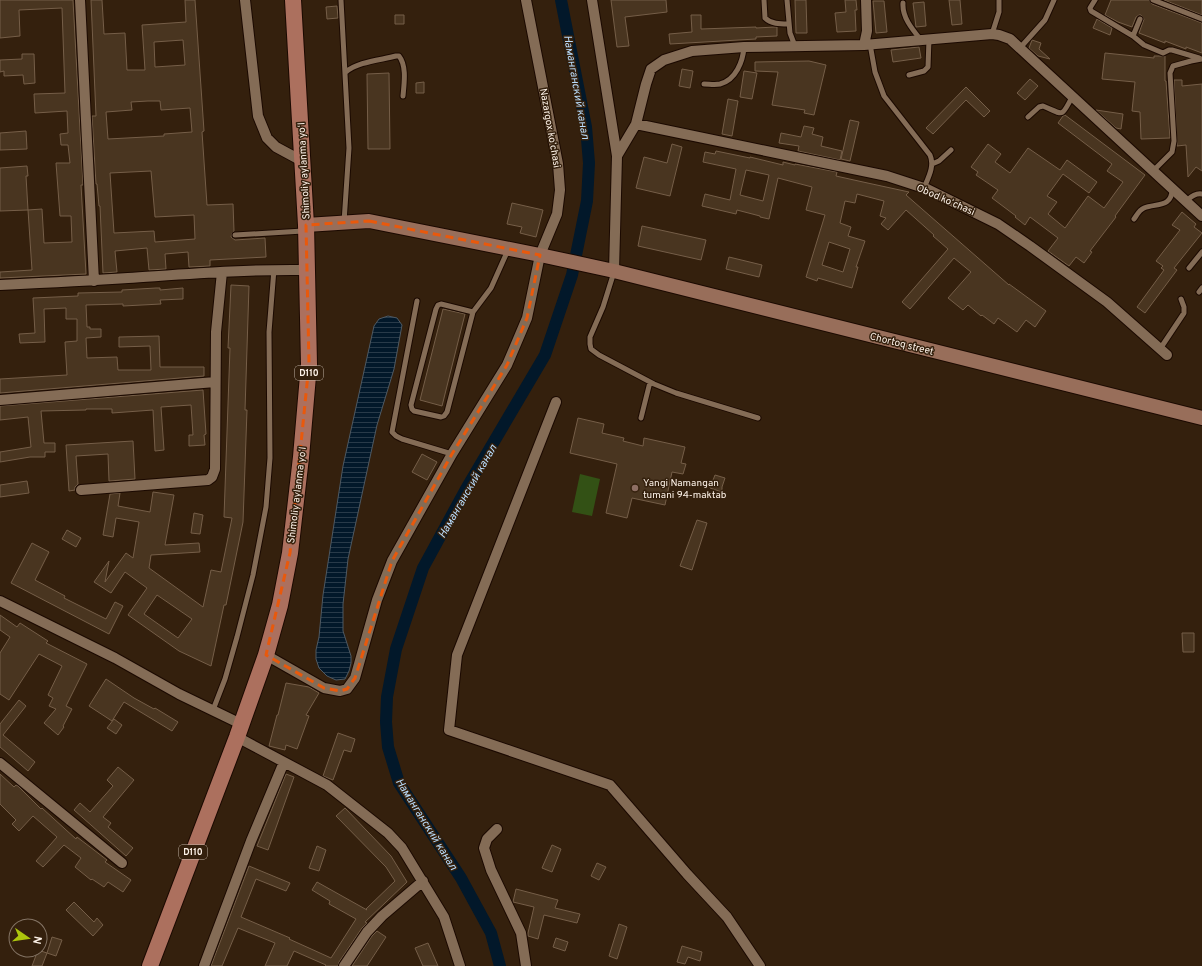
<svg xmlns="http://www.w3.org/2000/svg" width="1202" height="966" font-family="Overpass,sans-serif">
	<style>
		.green { fill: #335115 }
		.water { fill: url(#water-rules); stroke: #4d5963 }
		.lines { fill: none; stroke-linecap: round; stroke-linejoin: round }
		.canal { stroke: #02182a; stroke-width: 12 }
		.building { fill: #493520; stroke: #755e48; fill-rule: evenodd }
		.lane-casing { stroke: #1b0900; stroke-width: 7 }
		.street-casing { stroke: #1b0900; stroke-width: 12 }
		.secondary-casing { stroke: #1b0900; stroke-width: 16 }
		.primary-casing { stroke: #1b0900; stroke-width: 18 }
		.lane { stroke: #846c56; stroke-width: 5 }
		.street { stroke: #846c56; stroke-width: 10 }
		.secondary { stroke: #986e5a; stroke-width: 14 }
		.primary { stroke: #ac705e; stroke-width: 16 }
		.marked { fill: none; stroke: #e8590c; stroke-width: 3; stroke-dasharray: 8 5; stroke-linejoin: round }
		.education-dot { fill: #8d6e63; stroke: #34200d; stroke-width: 1.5 }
		.labels { text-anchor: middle; stroke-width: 3; stroke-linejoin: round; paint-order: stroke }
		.shield { fill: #34200d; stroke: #c1b3a6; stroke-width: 1 }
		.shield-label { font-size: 9px; font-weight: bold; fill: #fdf2e8 }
		.street-label { font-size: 10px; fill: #fdf2e8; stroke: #34200d }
		.poi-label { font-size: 10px; fill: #fdf2e8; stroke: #34200d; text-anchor: start }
		.water-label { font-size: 11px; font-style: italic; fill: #b9ddfd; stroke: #34200d }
	</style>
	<defs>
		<pattern id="water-rules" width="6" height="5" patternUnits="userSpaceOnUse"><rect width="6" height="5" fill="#02182a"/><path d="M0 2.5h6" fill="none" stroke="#283a49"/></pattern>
	</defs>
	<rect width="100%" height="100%" fill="#34200d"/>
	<path class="green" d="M580,474L600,479L592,516L572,512Z"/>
	<path class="water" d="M388,316L397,318L402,325L394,369L377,425L348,559L343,604V631L351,656V663L349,671L345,679L336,680L327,676L319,668L316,659V650L319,637L323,595L343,466L374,326L379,319Z"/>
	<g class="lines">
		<path class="canal" d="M500,966L491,933L461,878L399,783L388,747L386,722L387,697L396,649L423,568L466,489L545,355L572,275L587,201L589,163L586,127L561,0"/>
	</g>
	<path class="building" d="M0,0H73L83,185H81L86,274L0,278V272L32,270L28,210L42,209L44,243L72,242L71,216H60L56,163H70L68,145H61L60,134L68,133L67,111L35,113L34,94L65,93L62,8L19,10L20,36L0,38Z
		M91,0H102L104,34L125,33L127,70H145L142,25L186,22L185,0H195L204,131L202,132L207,205L233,204L234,231L232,233L231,237L235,240L265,238L266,257L210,260V266L189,267L188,252L165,254L166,269L149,270L147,248L115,251L117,272L103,273L100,206H99L97,184H96L92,116H96ZM183,40L185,65L155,67L154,42ZM148,101H160L161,110L190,108L192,132L164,134V136L108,139L106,112L132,110L131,102ZM151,171L155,217L194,215L195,239L155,242L154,231L114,233L110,173Z
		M611,0H666L667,12L625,17L629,46L617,47Z
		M795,0H806L807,33H796Z
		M845,0H856L857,10H855L856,31L837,32L835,13L846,12Z
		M949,0H960L962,24L952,25Z
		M1111,0H1149L1152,4L1202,23V53L1186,47V49L1165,41V43L1139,33L1144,19L1141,15H1139L1136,17L1132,27L1118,22L1105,15Z
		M1164,0H1202V15Z
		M873,1H884L887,32L876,33Z
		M924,2L926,26L916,27L913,3Z
		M337,6L338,18L327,19L326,7Z
		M395,15H404V24H395Z
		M691,15H701V29L756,27V28L775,27H777V36L756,37V39L670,44L669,34L692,32Z
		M1097,19L1112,28L1110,35L1093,28Z
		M1032,40L1041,43L1039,49L1050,59L1038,56L1029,48Z
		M919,47L921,58L893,62L891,50Z
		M1105,53L1154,58V56H1165V81H1166L1170,138L1141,139L1140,112L1132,111L1135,82L1102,79Z
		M22,54H34L35,83L24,84L23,75L4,76V71L0,72V60L22,59Z
		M809,61L826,65L814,115L804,113L805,110L772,105L778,72L755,71V62Z
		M682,69L693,71L690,88L679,86Z
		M744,71L757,73L752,99L740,97Z
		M389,73L390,149H368L367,74Z
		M1030,79L1038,86L1025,100L1017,93Z
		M1174,80H1182V86L1202,84V171L1196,167L1188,177L1186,145L1177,146Z
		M424,82V93H416V83Z
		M966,87L990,111L984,117L966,100L933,134L926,128Z
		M728,99L738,101L732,136L722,134Z
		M1096,110L1123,114L1121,129L1116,128Z
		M1065,115L1145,175L1115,216L1116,217L1090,251L1092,252L1084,263L1076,257L1069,266L1048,251L1058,238L1030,217L1025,225L1015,217L1016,216L992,198L998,190L976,175L978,172L971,167L988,144L1001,154L995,162L1010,173L1028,148L1060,170L1067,160L1097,182L1089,193L1063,174L1047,196L1057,202L1048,214L1065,228L1088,196L1104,208L1123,182L1107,171L1112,164L1058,123L1063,116Z
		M850,120L859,122L850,161L841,159Z
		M804,126L814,128L812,134L823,137L821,146L842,151L840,160L798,151L799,146L779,143L781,133L801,137Z
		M26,131L27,149L0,150V133Z
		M672,144L682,147L670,196L636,188L644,157L667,163Z
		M716,151L750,158V157L783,165V162L795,165V164L837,172L836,176L863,182L909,192L906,195L1009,285V284L1046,311L1035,327L1026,320L1017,332L998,318L994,324L982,315L981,316L968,305L963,310L948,298L971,272L954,258L910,309L902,302L948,249L933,236L934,235L906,210L888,230L881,224L886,218L880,216L884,201L857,194L855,203L845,201L840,223L851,227L848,236L865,241L856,267H858L852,288L818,278L817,281L806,277L825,215L806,210L812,187L778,178L769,219L760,217V216L737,210L736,214L702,206L705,194L730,200L736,169L703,162L705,152L715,154ZM746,170L769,175L763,201L740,195ZM829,242L850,249L843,272L822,265Z
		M27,166L28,176H26L28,210L0,211V168Z
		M512,203L543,210L536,237L520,233L522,227L507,224Z
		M1182,212L1196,224L1194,227L1202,233L1174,268L1177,270L1145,313L1137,307L1164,270L1161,268L1163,266L1156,261L1180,230L1172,225Z
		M642,226L706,240L701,260L638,246Z
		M729,257L762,265L759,277L726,269Z
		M231,285L249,286L245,410H247L243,522L226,605H224L211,666L179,651L128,615L147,588L125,572L111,593L94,582L109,561L105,582L126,553L133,558L139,522L116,518L113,537L103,535L110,494L120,493L118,506L150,512L153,492L174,495L165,545L199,543L200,552L151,555L149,568L203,607L211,570L221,572L232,518L224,517L230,348H228ZM157,595L192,619L178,638L144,614Z
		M156,288H160V290L183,288V299L160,300L161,304L123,306V304L86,305L87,327H90V329H101V337L86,338L87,358L117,357L118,370H151L150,346L119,347V337L159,336L160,367H204V376L0,393V379L67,375L65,342L77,341V319H66V308L44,309L45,342L20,343L19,334L35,333L33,298L78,296V293L122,292V290Z
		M443,309L465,314L442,406L420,400Z
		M203,390L206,434L204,435L205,445L189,446V435H193L191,405L161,407L164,450L155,451L153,410L112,413V409H86V410L41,411L44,443H55V452H45V457H30L0,462V452L31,447L28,417L0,420V406Z
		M578,418L604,424L602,433L624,438L623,441L643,446L644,438L685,447L681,463L686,464L683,474L672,472L665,505L632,498L627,518L606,513L617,464L570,453Z
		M133,441L135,479L109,481L108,454L76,456L78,484L75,487V490L69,491L66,445Z
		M422,454L437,462L427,480L412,472Z
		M715,475L725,478L722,487V492L710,488Z
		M27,481L29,493L0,497V485Z
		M194,513L203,515L200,534L191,533Z
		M697,520L707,523L692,570L680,566Z
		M67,530L81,538L76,547L62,539Z
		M32,543L49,552L35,580L65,596L64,598L106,619L115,602L123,606L109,634L11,583Z
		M0,615L17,627L20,623L48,641L46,643L87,664L66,706L72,709L63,726L64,727L58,735L44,723L56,709L49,706L53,698L48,695L62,666L39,654L9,700L0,694V653L10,637L0,630Z
		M1182,633H1194V652H1183Z
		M106,679L134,698L154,709L155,708L178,722L172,731L124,702L112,721L89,706Z
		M286,683L309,687L319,693L306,715L309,716L297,749L286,745L285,750L269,746L277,715H278Z
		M19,700L26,706L3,735L35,762L28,771L0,747V724Z
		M114,719L122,725L116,734L107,728Z
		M338,733L355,739L351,752L344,750L333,780L323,776Z
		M118,767L134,780L103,817L111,823L108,827L133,848L126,856L74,810L80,803L90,812L113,786L107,780Z
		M0,774L14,787L16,785L18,786L41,809L42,808L76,839L77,837L107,860L105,862L131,880L123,892L108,882L104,887L92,879L91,880L75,867L81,858L64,845L43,867L36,861L57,837L33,816L19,831L12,824L16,820L0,804Z
		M286,774L294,777L268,850L257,846Z
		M345,808L391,856L407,882L365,922L367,923L362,928L339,962L338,966H325L326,965L294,951L287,966H265L275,943L238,928L222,966H211L249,866L290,883L286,891L256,879L241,917L290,938L289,939L331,958L356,919L329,904L330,901L312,890L317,882L367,910L366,909L395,881L386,867L336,816Z
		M552,845L561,849L552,872L542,868Z
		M317,846L326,850L319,871L309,868Z
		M597,863L606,867L599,880L591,876Z
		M516,889L558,900L555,908L580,914L577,923L544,915L538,939L528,936V933L534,907L513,902Z
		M74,902L94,922L97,918L103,925L93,936L66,910Z
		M619,924L627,927L617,959L609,956Z
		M377,931L386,937L367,966H352L372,936Z
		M52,937L62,940L56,956L47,953Z
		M556,938L568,942L565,951L553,947Z
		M428,943L438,966H423L415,948Z
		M682,946L702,952L700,961L688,957L685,964L677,962Z
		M38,950L47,953L42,966H32Z"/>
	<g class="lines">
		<g class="lane-casing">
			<path id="lane" d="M341,0L349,148L344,222
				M764,0L765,18C771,24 780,24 788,24
				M787,0L790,33L795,46
				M1095,0L1090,8L1091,11L1133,36
				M1153,0L1202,19
				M903,3C902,17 912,29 921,40
				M1140,19L1133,36L1144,45L1163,53L1169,50H1172L1199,58
				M992,34L999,12V0
				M870,44L875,72L884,96L930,155C935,166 928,178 924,188
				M1019,49L1045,20L1054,0
				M346,72C357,62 381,60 396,56H399C407,66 404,84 403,96
				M909,75L924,71L928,67L929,39
				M704,84C709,84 715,85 720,84C736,80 743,61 744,47
				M1028,117L1039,107L1043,106C1063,114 1061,119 1072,97
				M932,164L939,161L951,150
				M1153,171L1172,152L1174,141L1170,73L1173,66L1191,61L1202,59
				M1186,201C1191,197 1195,193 1202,194
				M1134,219C1137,215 1139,210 1144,208C1156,203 1172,208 1172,189
				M235,235L303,231
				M1189,268L1202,252
				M614,272L603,307L590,337V344L591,349L599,355L654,384L676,393L758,418
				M1199,292L1202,288
				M417,301L392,432L396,436L402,439L452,454
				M473,312L441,304L438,305L436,309L411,405L412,409L414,411L441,417L444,416L447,412L473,312L491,288L508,250
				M1160,349L1184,313V307L1181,299
				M641,418L650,382
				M213,710L225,679L237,637L253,575L266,507L270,458L269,332L274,269"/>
		</g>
		<g class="street-casing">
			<path id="street" d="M80,0L94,281
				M245,0L258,116L267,138L276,147L302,161
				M592,0L617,156L614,271
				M864,45L867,31L866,0
				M636,124L887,176L927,189L998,224L1030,246L1107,302L1167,355
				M617,156L636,124L646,84L651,69L664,60L692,51L744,47L864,45L992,34L999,35L1010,39L1202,216
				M0,285C43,283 85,281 128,278C188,274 247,269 307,270
				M0,400L215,382
				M556,402L457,655L449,730L610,785L687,874L727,917L760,966
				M81,490L208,480L212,477L215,469L216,332L222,272
				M0,601L115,658L179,694L241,724
				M266,655L324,688L340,691L347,689L355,678L377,600L392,561L452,454L507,365L527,318L540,255L557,214L560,190L558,164L526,0
				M237,737L327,785L388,833L402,848L444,917L460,966
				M0,763L122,863
				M497,829L487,839L484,848L491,870L521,933L526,966
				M204,966L251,841L284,762
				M344,966L367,932L382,916L423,881"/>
		</g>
		<g class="secondary-casing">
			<path id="secondary" d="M306,225L369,221L540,255L614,271L1202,418"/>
		</g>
		<g class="primary-casing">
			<path id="primary" d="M150,966L237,737L266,655L280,605L290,553L301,457L309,364L306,225L293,0"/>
		</g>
		<use href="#lane" class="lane"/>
		<use href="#street" class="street"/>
		<use href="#secondary" class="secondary"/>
		<use href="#primary" class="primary"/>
	</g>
	<path class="marked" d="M369,221L540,255L527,318L507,365L452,454L392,561L355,678L347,689L340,691L324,688L266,655L290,553L309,364L306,225Z"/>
	<circle class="education-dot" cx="635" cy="488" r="4"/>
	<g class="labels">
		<g class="shield">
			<rect x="295" y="366" width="28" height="14" rx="3"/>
			<rect x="179" y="845" width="28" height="14" rx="3"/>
		</g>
		<g class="shield-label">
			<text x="309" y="376">D110</text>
			<text x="193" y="855">D110</text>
		</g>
		<g class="street-label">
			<text transform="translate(551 128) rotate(80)" y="4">Nazargox koʻchasi</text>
			<text transform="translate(303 171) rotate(-93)" y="4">Shimoliy aylanma yoʻl</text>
			<text transform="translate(946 199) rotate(24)" y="4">Obod koʻchasi</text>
			<text transform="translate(902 343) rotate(14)" y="4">Chortoq street</text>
			<text transform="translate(296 495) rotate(-83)" y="4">Shimoliy aylanma yoʻl</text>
		</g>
		<g class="poi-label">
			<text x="643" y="486">Yangi Namangan<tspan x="643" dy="12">tumani 94-maktab</tspan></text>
		</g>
		<g class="water-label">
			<text transform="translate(577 87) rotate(80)" y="4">Наманганский канал</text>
			<text transform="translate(467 491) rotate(-60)" y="4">Наманганский канал</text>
			<text transform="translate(427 824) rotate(58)" y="4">Наманганский канал</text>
		</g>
	</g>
	<g transform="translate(28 938) rotate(103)"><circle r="19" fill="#34200d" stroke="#847465"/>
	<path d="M0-3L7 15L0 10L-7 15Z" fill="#adc60d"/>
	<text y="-6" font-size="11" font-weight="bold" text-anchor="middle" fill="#fdf2e8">N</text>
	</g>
</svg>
